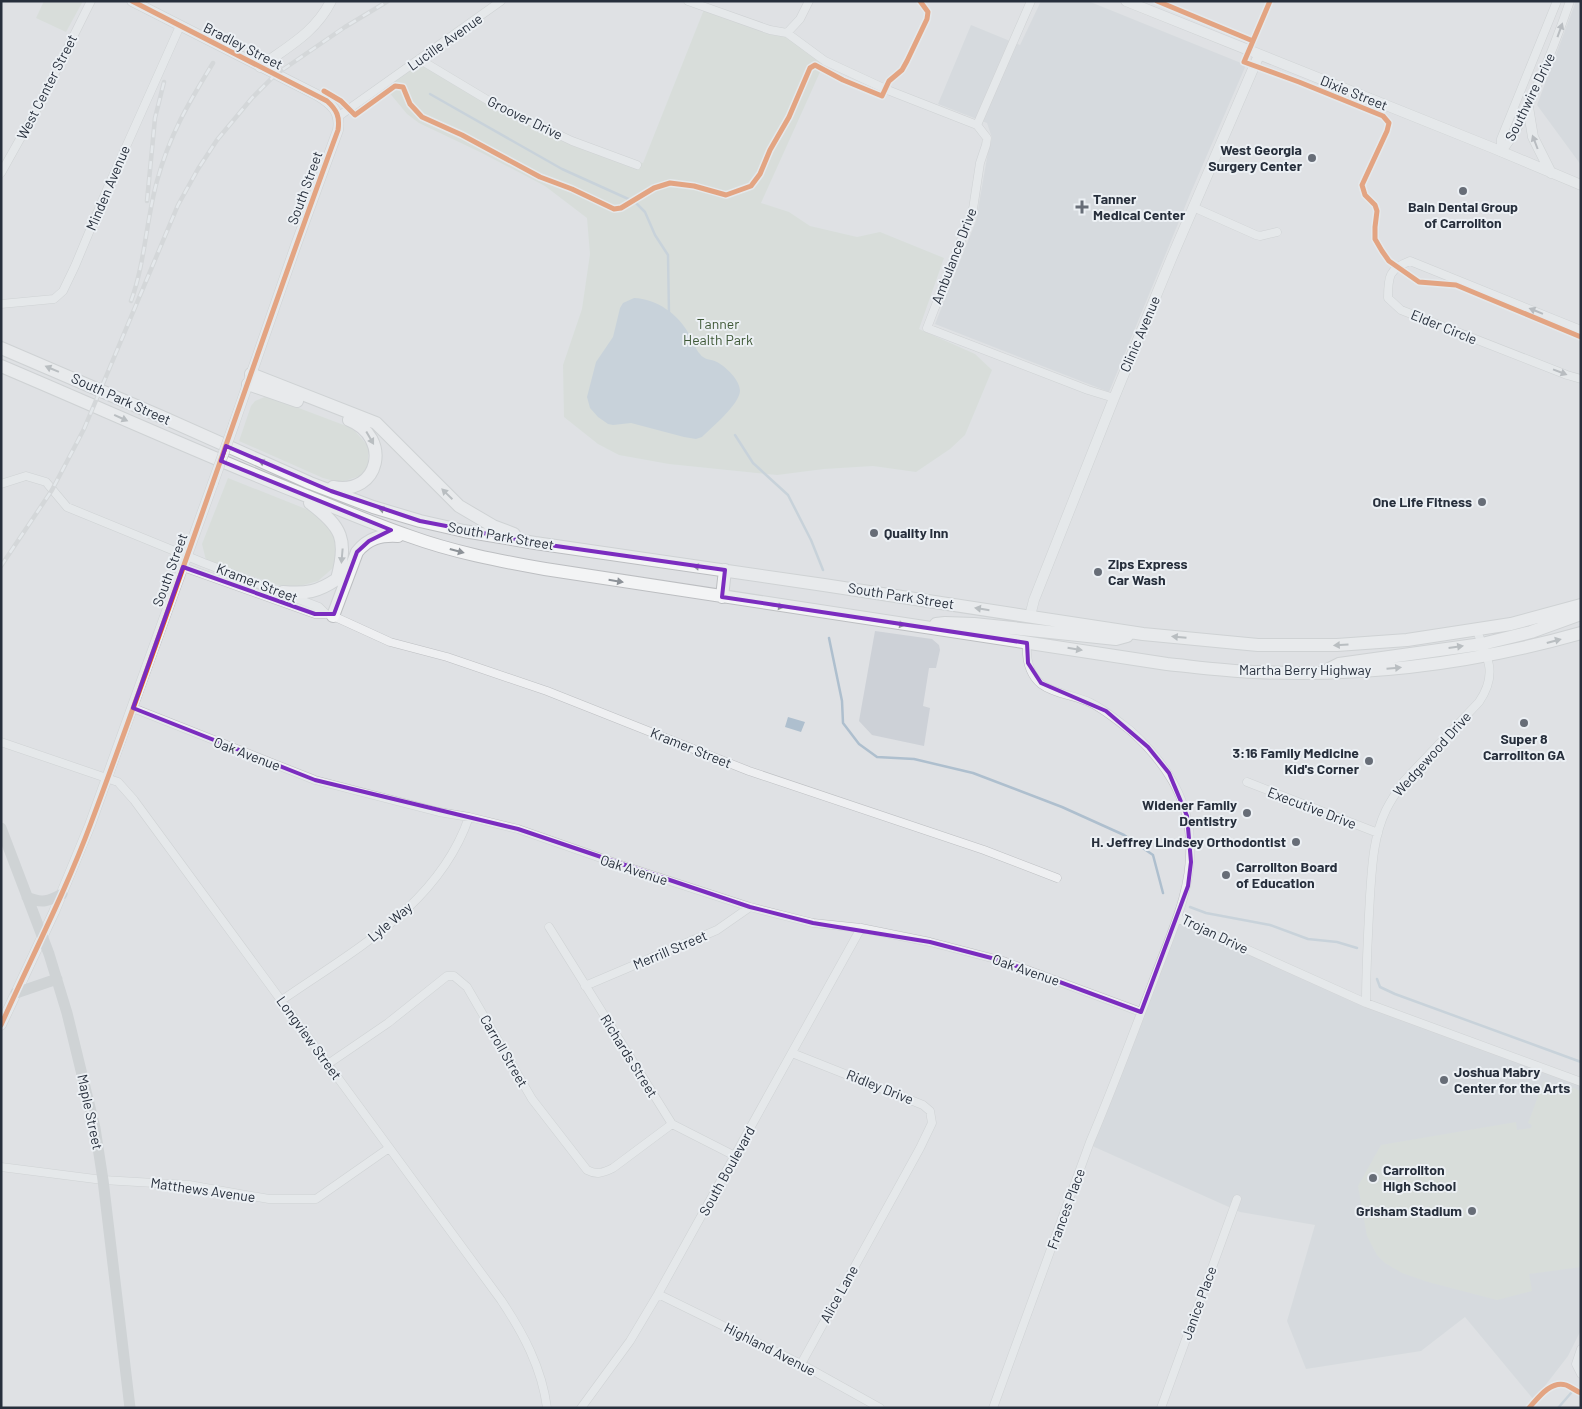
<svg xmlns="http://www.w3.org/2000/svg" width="1582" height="1409" font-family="Barlow,sans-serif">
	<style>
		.built { fill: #cdd1d7 }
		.green { fill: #d0d8cf }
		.water { fill: #aebfce }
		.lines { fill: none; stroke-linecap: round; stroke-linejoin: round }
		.stream { stroke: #aebfce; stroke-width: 2.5 }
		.minor-casing { stroke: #bdbfc2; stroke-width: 9 }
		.tertiary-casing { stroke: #bdbfc2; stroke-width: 11 }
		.primary-casing { stroke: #bcbec1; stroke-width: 14 }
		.minor { stroke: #eeeff1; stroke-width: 8 }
		.tertiary { stroke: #eeeff1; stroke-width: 10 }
		.secondary { stroke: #bdc0c4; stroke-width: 11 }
		.primary { stroke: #f3f4f5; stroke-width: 12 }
		.rail-casing { stroke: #c7c9cc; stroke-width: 4.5 }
		.rail { stroke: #ecf0f4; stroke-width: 2.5; stroke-dasharray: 8; stroke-linecap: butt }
		.tertiary-bridge-casing { stroke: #bdbfc2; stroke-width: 11; stroke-linecap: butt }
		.tertiary-bridge { stroke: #eeeff1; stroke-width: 10 }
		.cycleway-casing { stroke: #ecf0f4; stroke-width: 8 }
		.cycleway { stroke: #e8590c; stroke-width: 5 }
		.oneway { fill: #8a8f96 }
		.oneway2 { fill: #8d9298 }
		.marked { fill: none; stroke: #7b2cbf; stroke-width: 4; stroke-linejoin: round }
		.poi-dot { fill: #676d77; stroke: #ecf0f4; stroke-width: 2 }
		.labels { text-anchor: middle; stroke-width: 4; stroke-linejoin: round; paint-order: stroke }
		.street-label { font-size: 14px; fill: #272f3c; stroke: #ecf0f4 }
		.poi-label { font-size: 14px; font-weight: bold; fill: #272f3c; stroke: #ecf0f4; text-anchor: end }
		.park-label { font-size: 14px; fill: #3d5735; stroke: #ecf0f4 }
	</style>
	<rect width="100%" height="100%" fill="#dfe1e4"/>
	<path class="built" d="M1041,1H1088L1246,65L1191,192L1109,392L935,324L976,221L988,152L992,138L987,123L938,104L971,25L1020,45Z
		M1576,1H1581V165L1537,105Z
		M875,631L932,639L939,645L940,650L936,668H929L923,706L930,708L924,746L872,735L859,721Z
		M1177,918L1418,1022L1581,1086V1330L1568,1356L1534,1400L1465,1317L1421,1351L1306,1369L1287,1321L1315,1225L1240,1212L1090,1145Z"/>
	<path class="green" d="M44,1H83L66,32L36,18Z
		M705,7L787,33L825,61L761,203L789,212L810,226L857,237L880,232L944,258L919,329L975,354L992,370L965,435L950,449L916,472L873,466L824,469L777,475L669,464L619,455L598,444L564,417L563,365L582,309L590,254L587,218L545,186L482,153L419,123L407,114L388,91L393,83L419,59L549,135L604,154L643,163Z
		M267,396L349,427L354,430L368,446V464L363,475C343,481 345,484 323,478L239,441L251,406L255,401Z
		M228,478L316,513L329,524L338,542V555L333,568L318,581L289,589L206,560L202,544Z
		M1544,1081L1556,1085L1558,1082L1581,1091V1267L1529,1274L1532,1291L1497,1300L1428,1282L1402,1273L1385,1263L1377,1255L1367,1236L1358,1186L1381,1145L1516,1122L1517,1130L1531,1128L1532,1125L1528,1123Z"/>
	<path class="water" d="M634,298C657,299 678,314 689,334C693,340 695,349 700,354C704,360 711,359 717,362C726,367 740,380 740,391C739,405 712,427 702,437L696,439L684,437L631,423L613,425L608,424L598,417L590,408L587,397L596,362L613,337L620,308L623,303Z
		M788,717L805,722L801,732L785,727Z"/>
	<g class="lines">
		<path class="stream" d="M430,94L562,169L635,202L645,212L655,235L668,255L669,314
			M735,435L753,463L788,495L811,540L823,570
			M829,638L842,701L843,723L859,744L877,757L914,759L973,773L1062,807L1124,835L1153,855L1163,893
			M1190,907L1206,913L1270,925L1308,939L1337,942L1357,948
			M1377,979L1380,987L1395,994L1581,1062
			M1558,1408L1571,1393"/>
		<g class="minor-casing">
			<path id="minor" d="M688,1L770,30L787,33L825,61L890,91L977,125L987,138L986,145L980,163L973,209L927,328L1088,390L1114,398
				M787,33L800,19L809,1
				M419,59L494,104L572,141L637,165
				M339,116L501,1
				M977,125L1031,1
				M1501,152C1517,134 1527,110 1536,88C1549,59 1560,30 1570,1
				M1501,152V139L1557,1
				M1,173L39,105L91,1
				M1193,207L1256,235L1260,236L1277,232
				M1,304L54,299L63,291L75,266L108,187L180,26
				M1581,330L1410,261C1389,269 1388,276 1388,298L1401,310L1567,375L1581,379
				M1,484L26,476L46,482L67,507L204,563L319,607L326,614
				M183,567L315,614H326L333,616L390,642L447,657L547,691L749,771L984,850L1057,878
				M133,708L315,780L439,812L469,817L518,829L621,865L750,907L813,923L861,928L930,942L1003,961L1141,1012
				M1,742L118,782L134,800L501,1300C523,1333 542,1368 547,1408
				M1247,782L1378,833
				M1177,918L1366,1003L1581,1082
				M549,927L672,1124L735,1156
				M585,986L717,930L750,907
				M282,1000C354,950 439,905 469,817
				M1366,1003C1366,967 1368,932 1370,896C1372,867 1373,837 1386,810C1391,800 1397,791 1404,781L1479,702C1498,674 1488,658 1476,629
				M792,1053L923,1105L930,1111L932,1123L920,1148L801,1364
				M328,1064L388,1023L447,976H454L467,987L532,1099L587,1170C596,1175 603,1173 613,1168L672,1124
				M1,1167L103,1180L189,1185L269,1199H316L389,1148
				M658,1294L801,1364L880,1408
				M1581,1349L1576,1364L1581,1374
				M581,1408L630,1341L658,1294L861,928
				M993,1408L1090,1142C1113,1088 1133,1034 1154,979C1170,935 1193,890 1190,841C1188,796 1164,761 1131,731C1118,721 1105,710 1091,703C1075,695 1056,695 1041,684C1029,674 1026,658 1027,643
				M1161,1408L1237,1199"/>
		</g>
		<g class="tertiary-casing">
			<path id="tertiary" d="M132,1L317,95C332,104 341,112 338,130L296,245L234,424
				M1126,1L1493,148L1581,185
				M260,67C287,47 315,33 331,1
				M1528,107L1533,137L1551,173
				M1030,616L1034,600L1114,398L1172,257L1259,55
				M1,1025L54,912L90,825L213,483"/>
		</g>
		<g class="primary-casing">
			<path id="primary" d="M1,348L162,417L310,483L373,507L420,521L464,531L535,543L824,585L1143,634L1258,645H1337L1407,640L1511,624L1581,605
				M1,366C100,408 197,452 297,492C334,507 371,523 409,536C453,552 499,561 545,569L1167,664C1196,667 1225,671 1254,672C1363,677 1475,663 1581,633
				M251,374L376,423L459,506L493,526L514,534
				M248,384L297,401
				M333,487C380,496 392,437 349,420
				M283,592C306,594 318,592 337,579C348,539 342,527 310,503
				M722,597L725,570
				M333,616L357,552C368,538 381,535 398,536
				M936,624L945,623L974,624L1116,639L1127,636
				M1329,669L1339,664L1482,644L1531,632L1581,614"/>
		</g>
		<use href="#minor" class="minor"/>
		<use href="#tertiary" class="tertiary"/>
		<path class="secondary" d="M1,828L49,954L67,1013L95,1128L103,1180L130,1408
			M27,897C42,904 49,901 62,894
			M16,993L57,979"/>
		<use href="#primary" class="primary"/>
		<g class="rail-casing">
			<path id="rail" d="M147,201L155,118L164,82
				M131,301C145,263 146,221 157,181C170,134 188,104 213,63
				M1,566L52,490L84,429L178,205L198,169L217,140L252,98L275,75L345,27L388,1"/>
		</g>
		<use href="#rail" class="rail"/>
		<g class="tertiary-bridge-casing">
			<path id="tertiary-bridge" d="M213,483L234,424"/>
		</g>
		<use href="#tertiary-bridge" class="tertiary-bridge"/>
		<g class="cycleway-casing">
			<path id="cycleway" d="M1157,1L1253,41
				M1270,1L1244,62L1299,82L1383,116L1389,123L1387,131L1362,185L1365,195L1375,205L1377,211L1375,227V239L1382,251L1389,261L1419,282L1456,285L1581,337
				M324,91L341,101L355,115L395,86L403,87L410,104L422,117L462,135L540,177L572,189L614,209L621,208L654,188L670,183L694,186L726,195L751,186L760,174L770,150L789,117L810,68L815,65L843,80L882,96L889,81L902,70L907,61L927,19L928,12L920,1
				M1,1025C31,958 65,893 91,823C177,594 253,360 338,130C340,117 337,110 327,101L132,1
				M1529,1408C1538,1398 1551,1380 1566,1385C1571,1387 1576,1391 1581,1393"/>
		</g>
		<use href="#cycleway" class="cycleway"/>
	</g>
	<defs><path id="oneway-solid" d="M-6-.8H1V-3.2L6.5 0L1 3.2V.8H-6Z" transform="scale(1.25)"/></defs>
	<g class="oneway">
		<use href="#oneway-solid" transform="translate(1560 30) rotate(-70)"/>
		<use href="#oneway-solid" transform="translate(1535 142) rotate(-111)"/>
		<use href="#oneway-solid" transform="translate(1536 311) rotate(-158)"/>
		<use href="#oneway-solid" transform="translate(1560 372) rotate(21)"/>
	</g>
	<g class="oneway2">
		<use href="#oneway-solid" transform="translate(52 369) rotate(-157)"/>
		<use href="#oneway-solid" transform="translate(121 418) rotate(24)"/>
		<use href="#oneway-solid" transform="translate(370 438) rotate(60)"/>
		<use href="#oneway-solid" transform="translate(265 463) rotate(-156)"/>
		<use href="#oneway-solid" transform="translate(447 494) rotate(-136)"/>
		<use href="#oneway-solid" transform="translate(385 510) rotate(-164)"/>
		<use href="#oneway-solid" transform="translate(457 551) rotate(15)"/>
		<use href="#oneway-solid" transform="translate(342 556) rotate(95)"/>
		<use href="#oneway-solid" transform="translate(700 567) rotate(-172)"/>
		<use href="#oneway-solid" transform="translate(616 581) rotate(9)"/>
		<use href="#oneway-solid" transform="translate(777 606) rotate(9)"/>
		<use href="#oneway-solid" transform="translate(982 609) rotate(-171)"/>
		<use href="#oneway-solid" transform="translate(898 624) rotate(9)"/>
		<use href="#oneway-solid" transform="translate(1179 637) rotate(-175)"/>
		<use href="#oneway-solid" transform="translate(1554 641) rotate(-15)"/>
		<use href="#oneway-solid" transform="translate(1341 645) rotate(177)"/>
		<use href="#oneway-solid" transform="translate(1456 647) rotate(-8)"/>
		<use href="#oneway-solid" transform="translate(1075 649) rotate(9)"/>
		<use href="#oneway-solid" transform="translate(1394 668) rotate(-5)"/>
	</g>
	<path d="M0 0H1582V1409H0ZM226,446L331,491L420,521L535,543L725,570L722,597L1027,643L1028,663L1041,683L1106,711L1148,747L1169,773L1187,816L1191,862L1188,886L1141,1012L1003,961L930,942L813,923L750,907L518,829L315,780L133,708L183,567L315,614H334L357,552L369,541L391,530L221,461Z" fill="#dfe1e4" fill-opacity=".55" fill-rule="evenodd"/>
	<path class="marked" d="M226,446L331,491L420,521L535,543L725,570L722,597L1027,643L1028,663L1041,683L1106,711L1148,747L1169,773L1187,816L1191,862L1188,886L1141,1012L1003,961L930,942L813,923L750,907L518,829L315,780L133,708L183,567L315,614H334L357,552L369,541L391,530L221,461Z"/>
	<g class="poi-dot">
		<circle cx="1312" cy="158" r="5"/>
		<circle cx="1463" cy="191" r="5"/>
		<path d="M1079.5 199.5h5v5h5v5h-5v5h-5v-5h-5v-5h5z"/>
		<circle cx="1482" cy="502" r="5"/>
		<circle cx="874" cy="533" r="5"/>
		<circle cx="1098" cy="572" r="5"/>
		<circle cx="1524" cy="723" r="5"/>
		<circle cx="1369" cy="761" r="5"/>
		<circle cx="1247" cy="813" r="5"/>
		<circle cx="1296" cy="842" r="5"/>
		<circle cx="1226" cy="875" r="5"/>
		<circle cx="1444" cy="1080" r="5"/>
		<circle cx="1373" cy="1178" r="5"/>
		<circle cx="1472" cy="1211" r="5"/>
	</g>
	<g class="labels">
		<g class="street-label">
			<text transform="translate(445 42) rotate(-35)" y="5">Lucille Avenue</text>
			<text transform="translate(243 46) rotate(27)" y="5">Bradley Street</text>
			<text transform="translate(47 87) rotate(-63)" y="5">West Center Street</text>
			<text transform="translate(1354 93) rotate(22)" y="5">Dixie Street</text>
			<text transform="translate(1530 97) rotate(-64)" y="5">Southwire Drive</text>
			<text transform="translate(525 118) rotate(26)" y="5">Groover Drive</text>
			<text transform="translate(108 188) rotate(-67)" y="5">Minden Avenue</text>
			<text transform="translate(305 188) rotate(-70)" y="5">South Street</text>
			<text transform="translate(954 256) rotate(-69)" y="5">Ambulance Drive</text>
			<text transform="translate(1444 327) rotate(22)" y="5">Elder Circle</text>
			<text transform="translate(1140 334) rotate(-67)" y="5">Clinic Avenue</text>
			<text transform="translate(121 399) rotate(24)" y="5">South Park Street</text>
			<text transform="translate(501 536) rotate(10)" y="5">South Park Street</text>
			<text transform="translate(170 570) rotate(-70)" y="5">South Street</text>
			<text transform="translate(257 583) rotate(21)" y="5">Kramer Street</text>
			<text transform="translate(901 596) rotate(9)" y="5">South Park Street</text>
			<text x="1305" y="675">Martha Berry Highway</text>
			<text transform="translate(691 748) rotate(22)" y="5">Kramer Street</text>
			<text transform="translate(247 754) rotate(21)" y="5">Oak Avenue</text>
			<text transform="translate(1432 754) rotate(-48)" y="5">Wedgewood Drive</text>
			<text transform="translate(1312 808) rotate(21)" y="5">Executive Drive</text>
			<text transform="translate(634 870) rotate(18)" y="5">Oak Avenue</text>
			<text transform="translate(390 922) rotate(-40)" y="5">Lyle Way</text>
			<text transform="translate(1215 934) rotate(26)" y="5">Trojan Drive</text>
			<text transform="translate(670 950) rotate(-23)" y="5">Merrill Street</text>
			<text transform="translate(1026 970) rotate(19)" y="5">Oak Avenue</text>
			<text transform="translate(309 1038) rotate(54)" y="5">Longview Street</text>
			<text transform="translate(504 1051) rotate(60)" y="5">Carroll Street</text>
			<text transform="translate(629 1056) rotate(58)" y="5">Richards Street</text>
			<text transform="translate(880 1087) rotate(22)" y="5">Ridley Drive</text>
			<text transform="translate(90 1112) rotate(78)" y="5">Maple Street</text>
			<text transform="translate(727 1171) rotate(-61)" y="5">South Boulevard</text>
			<text transform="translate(203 1190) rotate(8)" y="5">Matthews Avenue</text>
			<text transform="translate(1066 1209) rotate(-70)" y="5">Frances Place</text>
			<text transform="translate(839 1294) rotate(-61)" y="5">Alice Lane</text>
			<text transform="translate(1199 1303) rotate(-70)" y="5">Janice Place</text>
			<text transform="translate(770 1349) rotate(27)" y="5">Highland Avenue</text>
		</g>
		<g class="poi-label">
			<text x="1302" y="155">West Georgia<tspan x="1302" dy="16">Surgery Center</tspan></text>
			<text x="1093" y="204" text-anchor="start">Tanner<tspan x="1093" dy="16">Medical Center</tspan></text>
			<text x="1463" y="212" text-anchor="middle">Bain Dental Group<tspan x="1463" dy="16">of Carrollton</tspan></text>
			<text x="1472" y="507">One Life Fitness</text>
			<text x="884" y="538" text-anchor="start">Quality Inn</text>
			<text x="1108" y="569" text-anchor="start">Zips Express<tspan x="1108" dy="16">Car Wash</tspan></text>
			<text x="1524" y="744" text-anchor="middle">Super 8<tspan x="1524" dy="16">Carrollton GA</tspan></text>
			<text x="1359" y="758">3:16 Family Medicine<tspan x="1359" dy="16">Kid's Corner</tspan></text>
			<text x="1237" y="810">Widener Family<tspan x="1237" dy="16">Dentistry</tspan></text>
			<text x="1286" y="847">H. Jeffrey Lindsey Orthodontist</text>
			<text x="1236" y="872" text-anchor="start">Carrollton Board<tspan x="1236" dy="16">of Education</tspan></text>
			<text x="1454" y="1077" text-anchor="start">Joshua Mabry<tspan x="1454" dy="16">Center for the Arts</tspan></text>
			<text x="1383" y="1175" text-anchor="start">Carrollton<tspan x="1383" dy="16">High School</tspan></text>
			<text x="1462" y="1216">Grisham Stadium</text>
		</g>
		<g class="park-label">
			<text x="718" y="329">Tanner<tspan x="718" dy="16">Health Park</tspan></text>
		</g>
	</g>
	<rect width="1582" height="1409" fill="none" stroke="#272f3c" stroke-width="5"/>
</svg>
